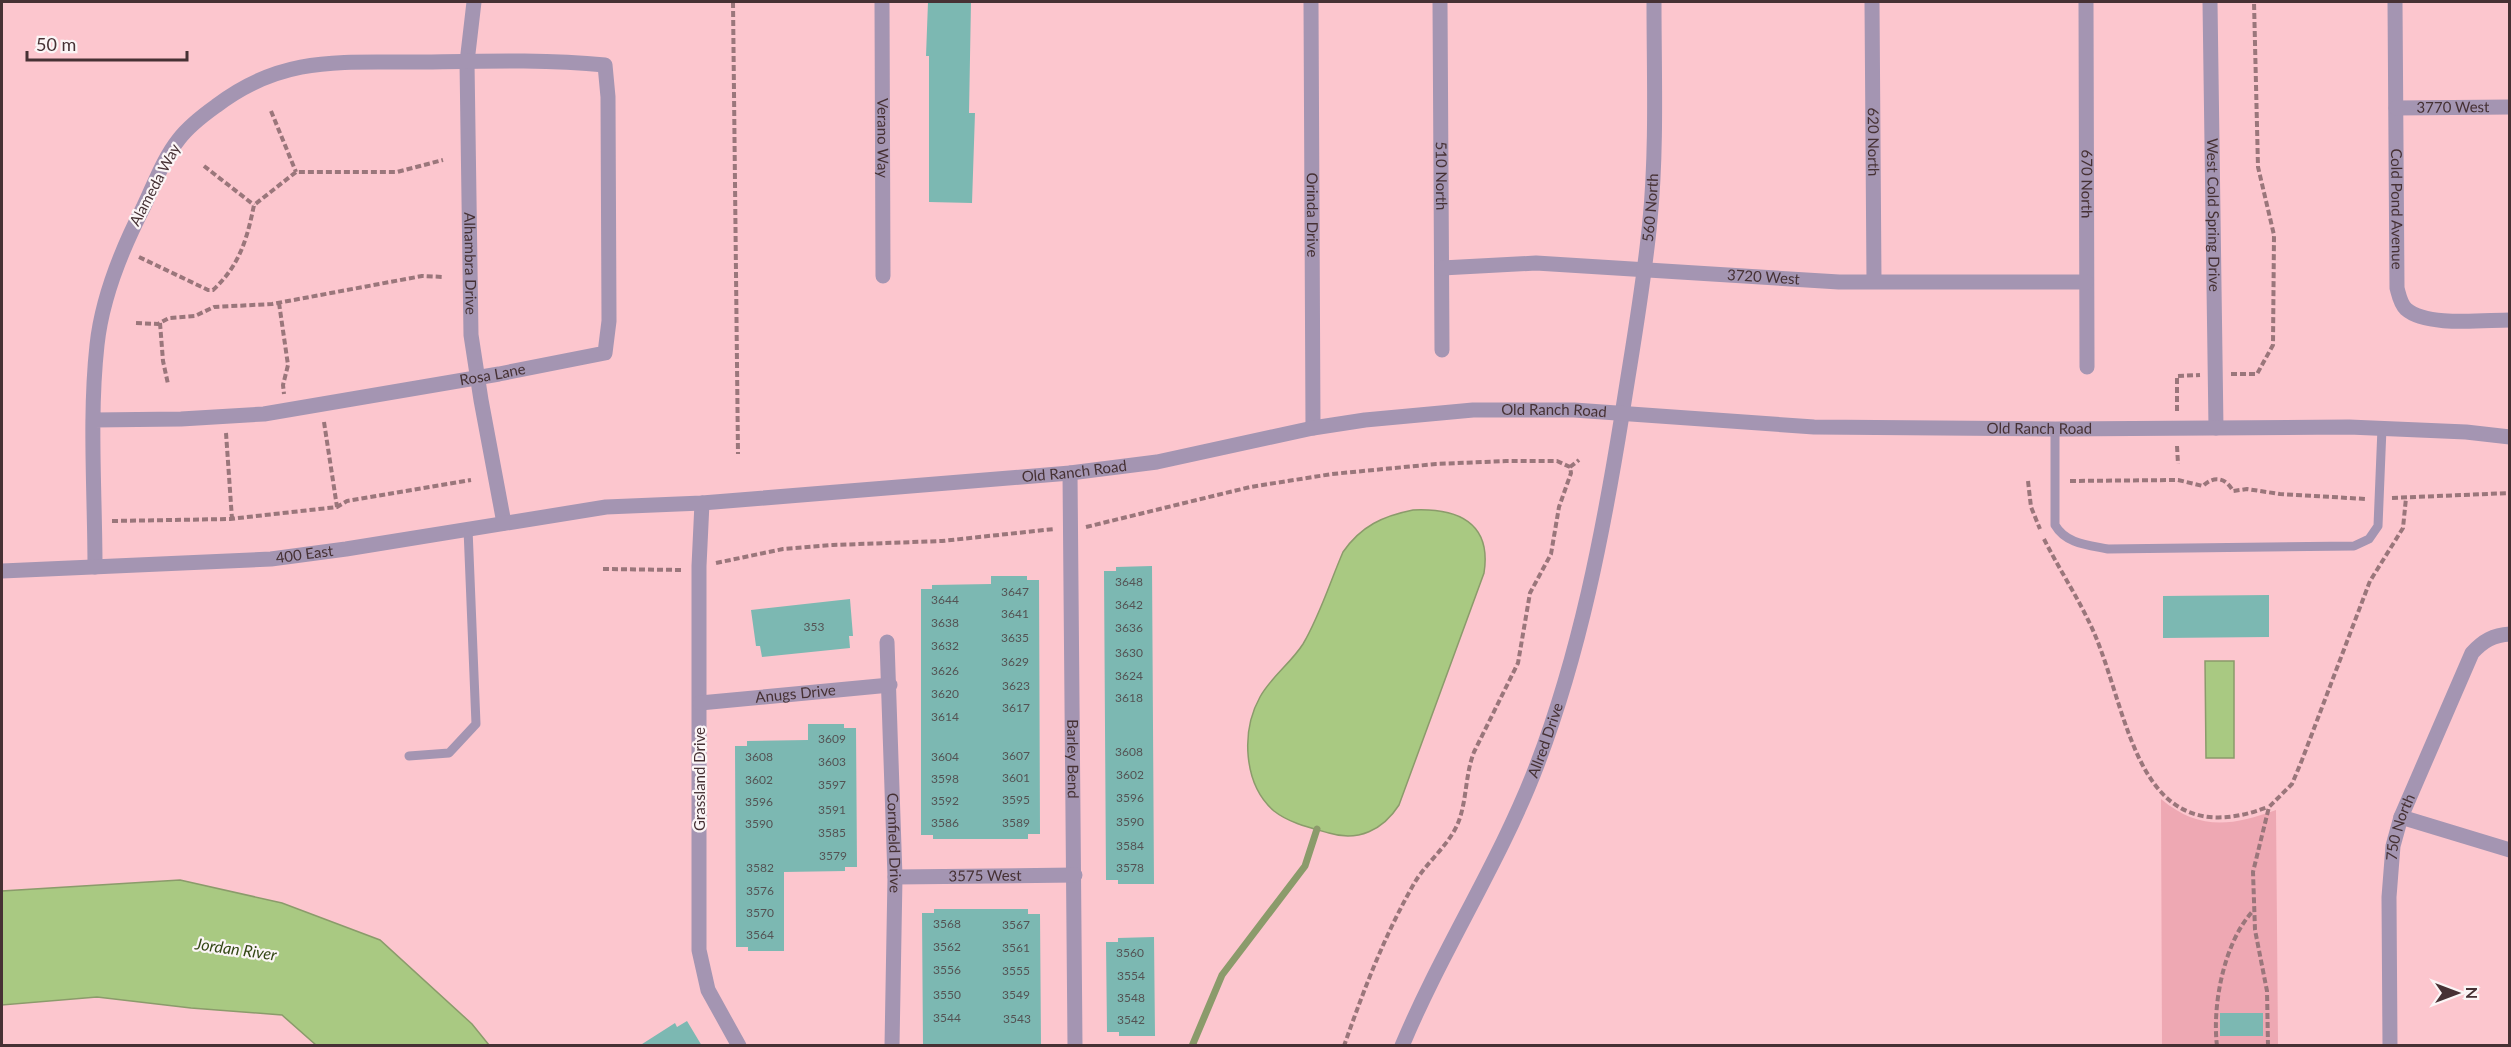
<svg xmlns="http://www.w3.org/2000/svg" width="2511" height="1047" font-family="Lato,sans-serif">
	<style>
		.green { fill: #eea8b3 }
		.water { fill: #a9c982; stroke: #8b9b6b; stroke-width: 1.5 }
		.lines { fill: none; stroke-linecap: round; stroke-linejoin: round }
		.stream { stroke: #8b9b6b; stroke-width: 7 }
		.building { fill: #7cb8b2 }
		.path { stroke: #9a767b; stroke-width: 4; stroke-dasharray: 6 3; stroke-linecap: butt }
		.service { stroke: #a495b2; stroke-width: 9 }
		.minor { stroke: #a495b2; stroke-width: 15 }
		.tertiary { stroke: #a495b2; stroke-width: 15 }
		.labels { text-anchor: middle; stroke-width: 4.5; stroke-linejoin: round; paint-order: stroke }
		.number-label { font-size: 12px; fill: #545354 }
		.street-label { font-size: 15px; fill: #463134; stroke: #fbf5f6 }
		.water-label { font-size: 16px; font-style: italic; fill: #334714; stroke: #fbf5f6 }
	</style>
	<rect width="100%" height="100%" fill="#fcc6ce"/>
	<path class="green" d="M2161,799C2199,831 2232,826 2276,810L2278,1045H2162Z"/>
	<path class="water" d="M1413,510C1457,508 1492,522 1484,573L1399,805C1383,830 1358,842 1329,833C1311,828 1289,823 1274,811C1243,784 1241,731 1260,697C1271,677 1291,663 1303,644C1320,615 1330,582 1343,552C1361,526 1383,516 1413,510Z
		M2205,661H2234V758H2206Z
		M180,880L282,903L380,940L472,1024L489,1045H316L282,1015L191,1008L97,997L2,1005V891Z"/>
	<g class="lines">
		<path class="stream" d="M1192,1046L1222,975L1305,866L1317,829"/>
	</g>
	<path class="building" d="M928,2H971L969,113H975L972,203L929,202V56H926Z
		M1152,566L1154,884H1118V880H1106L1104,571H1116V567Z
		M991,576H1027V580H1039L1040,834H1028V839H933V835H921V589H932V585L991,584Z
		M2269,595V637L2163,638V596Z
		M850,599L853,636H849L850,648L762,657L760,646H756L751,610Z
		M808,724H844V728H856L857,867H845V871L784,872V951H748V947H736L735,746H747V741L808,740Z
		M934,909H1028V914H1040L1041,1046H923L922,913H934Z
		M1154,937L1155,1036H1119V1032H1107L1106,942H1118V938Z
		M2220,1013H2263V1036H2220Z
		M687,1021L702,1046H639L675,1023L677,1027Z"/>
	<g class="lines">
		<path class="path" d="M733,2L738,454
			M271,111L296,172
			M204,166L254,205
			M139,257L208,290H213C239,266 247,240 254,205L296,172H397L443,160
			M279,303L288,365L283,385L284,394
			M136,323L158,324L169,318L195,316L214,307L272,304L422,276L444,277
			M160,323L163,361L168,384
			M2231,374H2257L2273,345L2274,235L2258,167L2254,2
			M2177,411V376L2200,375
			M324,422L337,507
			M226,433L232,519
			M2177,446L2178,464
			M1570,467L1579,460
			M2028,481L2031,507L2040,529
			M2070,481L2178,480L2203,486C2214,475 2226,478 2233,491L2247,489L2280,494L2366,499
			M2392,498L2510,493
			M112,521L230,519L337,507L347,501L471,480
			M1086,527L1250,487L1332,474L1436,464L1506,461H1557L1570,467L1571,473L1559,507L1551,554L1530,593L1518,663L1474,752C1465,775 1467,801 1458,823C1449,845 1427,862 1415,882C1385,934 1364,989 1344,1046
			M2044,539C2060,571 2081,602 2095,635C2131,721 2138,856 2268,807
			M716,563L783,549L833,545L942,541L1054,529
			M603,569L682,570
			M2217,1046C2212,1005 2224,943 2252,912
			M2268,1046L2267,991L2255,930L2253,872L2269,807L2292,784L2302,760L2370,581L2403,528L2406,498"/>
		<path class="service" d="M2055,429V525C2066,544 2088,545 2108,549L2354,546L2369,539L2378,526L2382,428
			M409,756L449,753L476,724L468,529"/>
		<g class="minor">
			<path id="s1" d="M474,2L467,62L471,335L481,400L504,523"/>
			<path id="s2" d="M882,2L883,276"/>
			<path id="s3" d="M1440,2L1442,350"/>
			<path id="s4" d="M1872,2L1874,281"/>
			<path id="s5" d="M2086,2L2087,367"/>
			<path id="s6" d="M2395,2L2397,288C2399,295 2400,303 2406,309C2426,327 2483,320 2510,320"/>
			<path id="s7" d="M2396,108L2510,107"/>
			<path id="s8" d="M1442,268L1536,263L1839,282H2086"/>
			<path id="s9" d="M94,420L181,419L264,414L499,374L605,353L609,321L608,97L605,65C546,59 483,61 424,62C343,63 284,54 216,106C202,116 189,126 179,139C163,159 154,185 143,208C122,249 102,298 97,345C89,418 95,494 95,567"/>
			<path id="s10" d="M1070,473L1075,1046"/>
			<path d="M702,503L699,566V950L708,990L739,1046"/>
			<path id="s11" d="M887,642L895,877L892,1046"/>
			<path id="s12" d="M700,703L890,685"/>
			<path d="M2401,817L2510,850"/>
			<path id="s13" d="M895,877L1075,875"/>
			<path id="s14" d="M1402,1046C1442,950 1500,862 1537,765C1580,652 1603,533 1622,415C1632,350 1644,285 1650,220C1657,147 1654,74 1654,2"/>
			<path id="s15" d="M2390,1046L2389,897L2393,846L2401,817L2472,653C2483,641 2493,635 2510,634"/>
		</g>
		<g class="tertiary">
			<path id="s16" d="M1311,2L1313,428"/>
			<path id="s17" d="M2210,2L2216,428"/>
			<path id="s18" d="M2,571L271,559L346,549L606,507L702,503L1070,473L1157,462L1313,428L1365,420L1473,410H1574L1814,427L2055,429L2349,427L2466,432L2510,437"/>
		</g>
	</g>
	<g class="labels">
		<g class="number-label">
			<text x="1129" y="586">3648</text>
			<text x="1015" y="596">3647</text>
			<text x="945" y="604">3644</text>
			<text x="1129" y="609">3642</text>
			<text x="1015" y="618">3641</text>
			<text x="945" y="627">3638</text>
			<text x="814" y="631">353</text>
			<text x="1129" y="632">3636</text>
			<text x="1015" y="642">3635</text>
			<text x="945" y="650">3632</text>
			<text x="1129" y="657">3630</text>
			<text x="1015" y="666">3629</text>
			<text x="945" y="675">3626</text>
			<text x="1129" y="680">3624</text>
			<text x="1016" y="690">3623</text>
			<text x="945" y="698">3620</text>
			<text x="1129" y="702">3618</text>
			<text x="1016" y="712">3617</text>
			<text x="945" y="721">3614</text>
			<text x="832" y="743">3609</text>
			<text x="1129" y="756">3608</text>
			<text x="1016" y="760">3607</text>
			<text x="759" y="761">3608</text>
			<text x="945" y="761">3604</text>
			<text x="832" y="766">3603</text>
			<text x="1130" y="779">3602</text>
			<text x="1016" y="782">3601</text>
			<text x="945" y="783">3598</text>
			<text x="759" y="784">3602</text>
			<text x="832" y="789">3597</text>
			<text x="1130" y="802">3596</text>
			<text x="1016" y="804">3595</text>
			<text x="945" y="805">3592</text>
			<text x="759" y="806">3596</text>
			<text x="832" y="814">3591</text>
			<text x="1130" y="826">3590</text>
			<text x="945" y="827">3586</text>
			<text x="1016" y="827">3589</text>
			<text x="759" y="828">3590</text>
			<text x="832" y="837">3585</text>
			<text x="1130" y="850">3584</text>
			<text x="833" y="860">3579</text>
			<text x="760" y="872">3582</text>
			<text x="1130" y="872">3578</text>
			<text x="760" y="895">3576</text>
			<text x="760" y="917">3570</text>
			<text x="947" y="928">3568</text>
			<text x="1016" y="929">3567</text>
			<text x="760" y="939">3564</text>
			<text x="947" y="951">3562</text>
			<text x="1016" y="952">3561</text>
			<text x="1130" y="957">3560</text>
			<text x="947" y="974">3556</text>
			<text x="1016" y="975">3555</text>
			<text x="1131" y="980">3554</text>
			<text x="947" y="999">3550</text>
			<text x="1016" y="999">3549</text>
			<text x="1131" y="1002">3548</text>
			<text x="947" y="1022">3544</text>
			<text x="1017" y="1023">3543</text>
			<text x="1131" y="1024">3542</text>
		</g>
		<g class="street-label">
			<text dy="5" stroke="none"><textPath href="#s7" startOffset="57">3770 West</textPath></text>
			<text dy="5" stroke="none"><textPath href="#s2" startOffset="136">Verano Way</textPath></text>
			<text dy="5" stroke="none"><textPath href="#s4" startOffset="140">620 North</textPath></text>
			<text dy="5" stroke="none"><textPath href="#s3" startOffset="174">510 North</textPath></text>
			<text dy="5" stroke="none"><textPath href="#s5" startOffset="182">670 North</textPath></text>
			<text transform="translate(155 185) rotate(-62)" y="5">Alameda Way</text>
			<text dy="5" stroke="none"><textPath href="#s14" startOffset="882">560 North</textPath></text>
			<text dy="5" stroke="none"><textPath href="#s6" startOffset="207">Cold Pond Avenue</textPath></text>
			<text dy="5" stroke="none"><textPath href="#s16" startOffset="213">Orinda Drive</textPath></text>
			<text dy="5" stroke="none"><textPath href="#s17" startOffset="213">West Cold Spring Drive</textPath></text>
			<text dy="5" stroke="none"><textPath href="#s1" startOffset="262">Alhambra Drive</textPath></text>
			<text dy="5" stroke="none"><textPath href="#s8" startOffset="322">3720 West</textPath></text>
			<text dy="5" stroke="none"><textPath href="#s9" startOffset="402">Rosa Lane</textPath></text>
			<text dy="5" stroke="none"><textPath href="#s18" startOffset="1563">Old Ranch Road</textPath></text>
			<text dy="5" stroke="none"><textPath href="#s18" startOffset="2049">Old Ranch Road</textPath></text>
			<text dy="5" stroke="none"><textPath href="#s18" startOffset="1078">Old Ranch Road</textPath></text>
			<text dy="5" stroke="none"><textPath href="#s18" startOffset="303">400 East</textPath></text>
			<text dy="5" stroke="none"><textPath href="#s12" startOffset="96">Anugs Drive</textPath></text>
			<text dy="5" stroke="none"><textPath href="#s14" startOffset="338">Allred Drive</textPath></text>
			<text dy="5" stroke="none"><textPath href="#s10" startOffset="286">Barley Bend</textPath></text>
			<text transform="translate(700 779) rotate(-90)" y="5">Grassland Drive</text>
			<text dy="5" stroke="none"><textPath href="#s15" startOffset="220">750 North</textPath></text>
			<text dy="5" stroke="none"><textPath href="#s11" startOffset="201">Cornfield Drive</textPath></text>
			<text dy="5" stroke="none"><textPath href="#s13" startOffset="90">3575 West</textPath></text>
		</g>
		<g class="water-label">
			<text transform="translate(236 949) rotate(8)" y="6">Jordan River</text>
		</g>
	</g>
	<rect width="2511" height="1047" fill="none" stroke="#463134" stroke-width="6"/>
	<g transform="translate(2457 993) rotate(90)" stroke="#fbf5f6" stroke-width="4.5" paint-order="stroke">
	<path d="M0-4.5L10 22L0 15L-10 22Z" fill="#463134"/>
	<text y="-9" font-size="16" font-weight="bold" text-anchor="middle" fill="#463134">N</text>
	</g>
	<path d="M27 51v9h160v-9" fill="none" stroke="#463134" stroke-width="3"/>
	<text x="36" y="51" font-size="18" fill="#463134" stroke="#fbf5f6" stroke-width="4.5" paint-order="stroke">50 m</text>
</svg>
